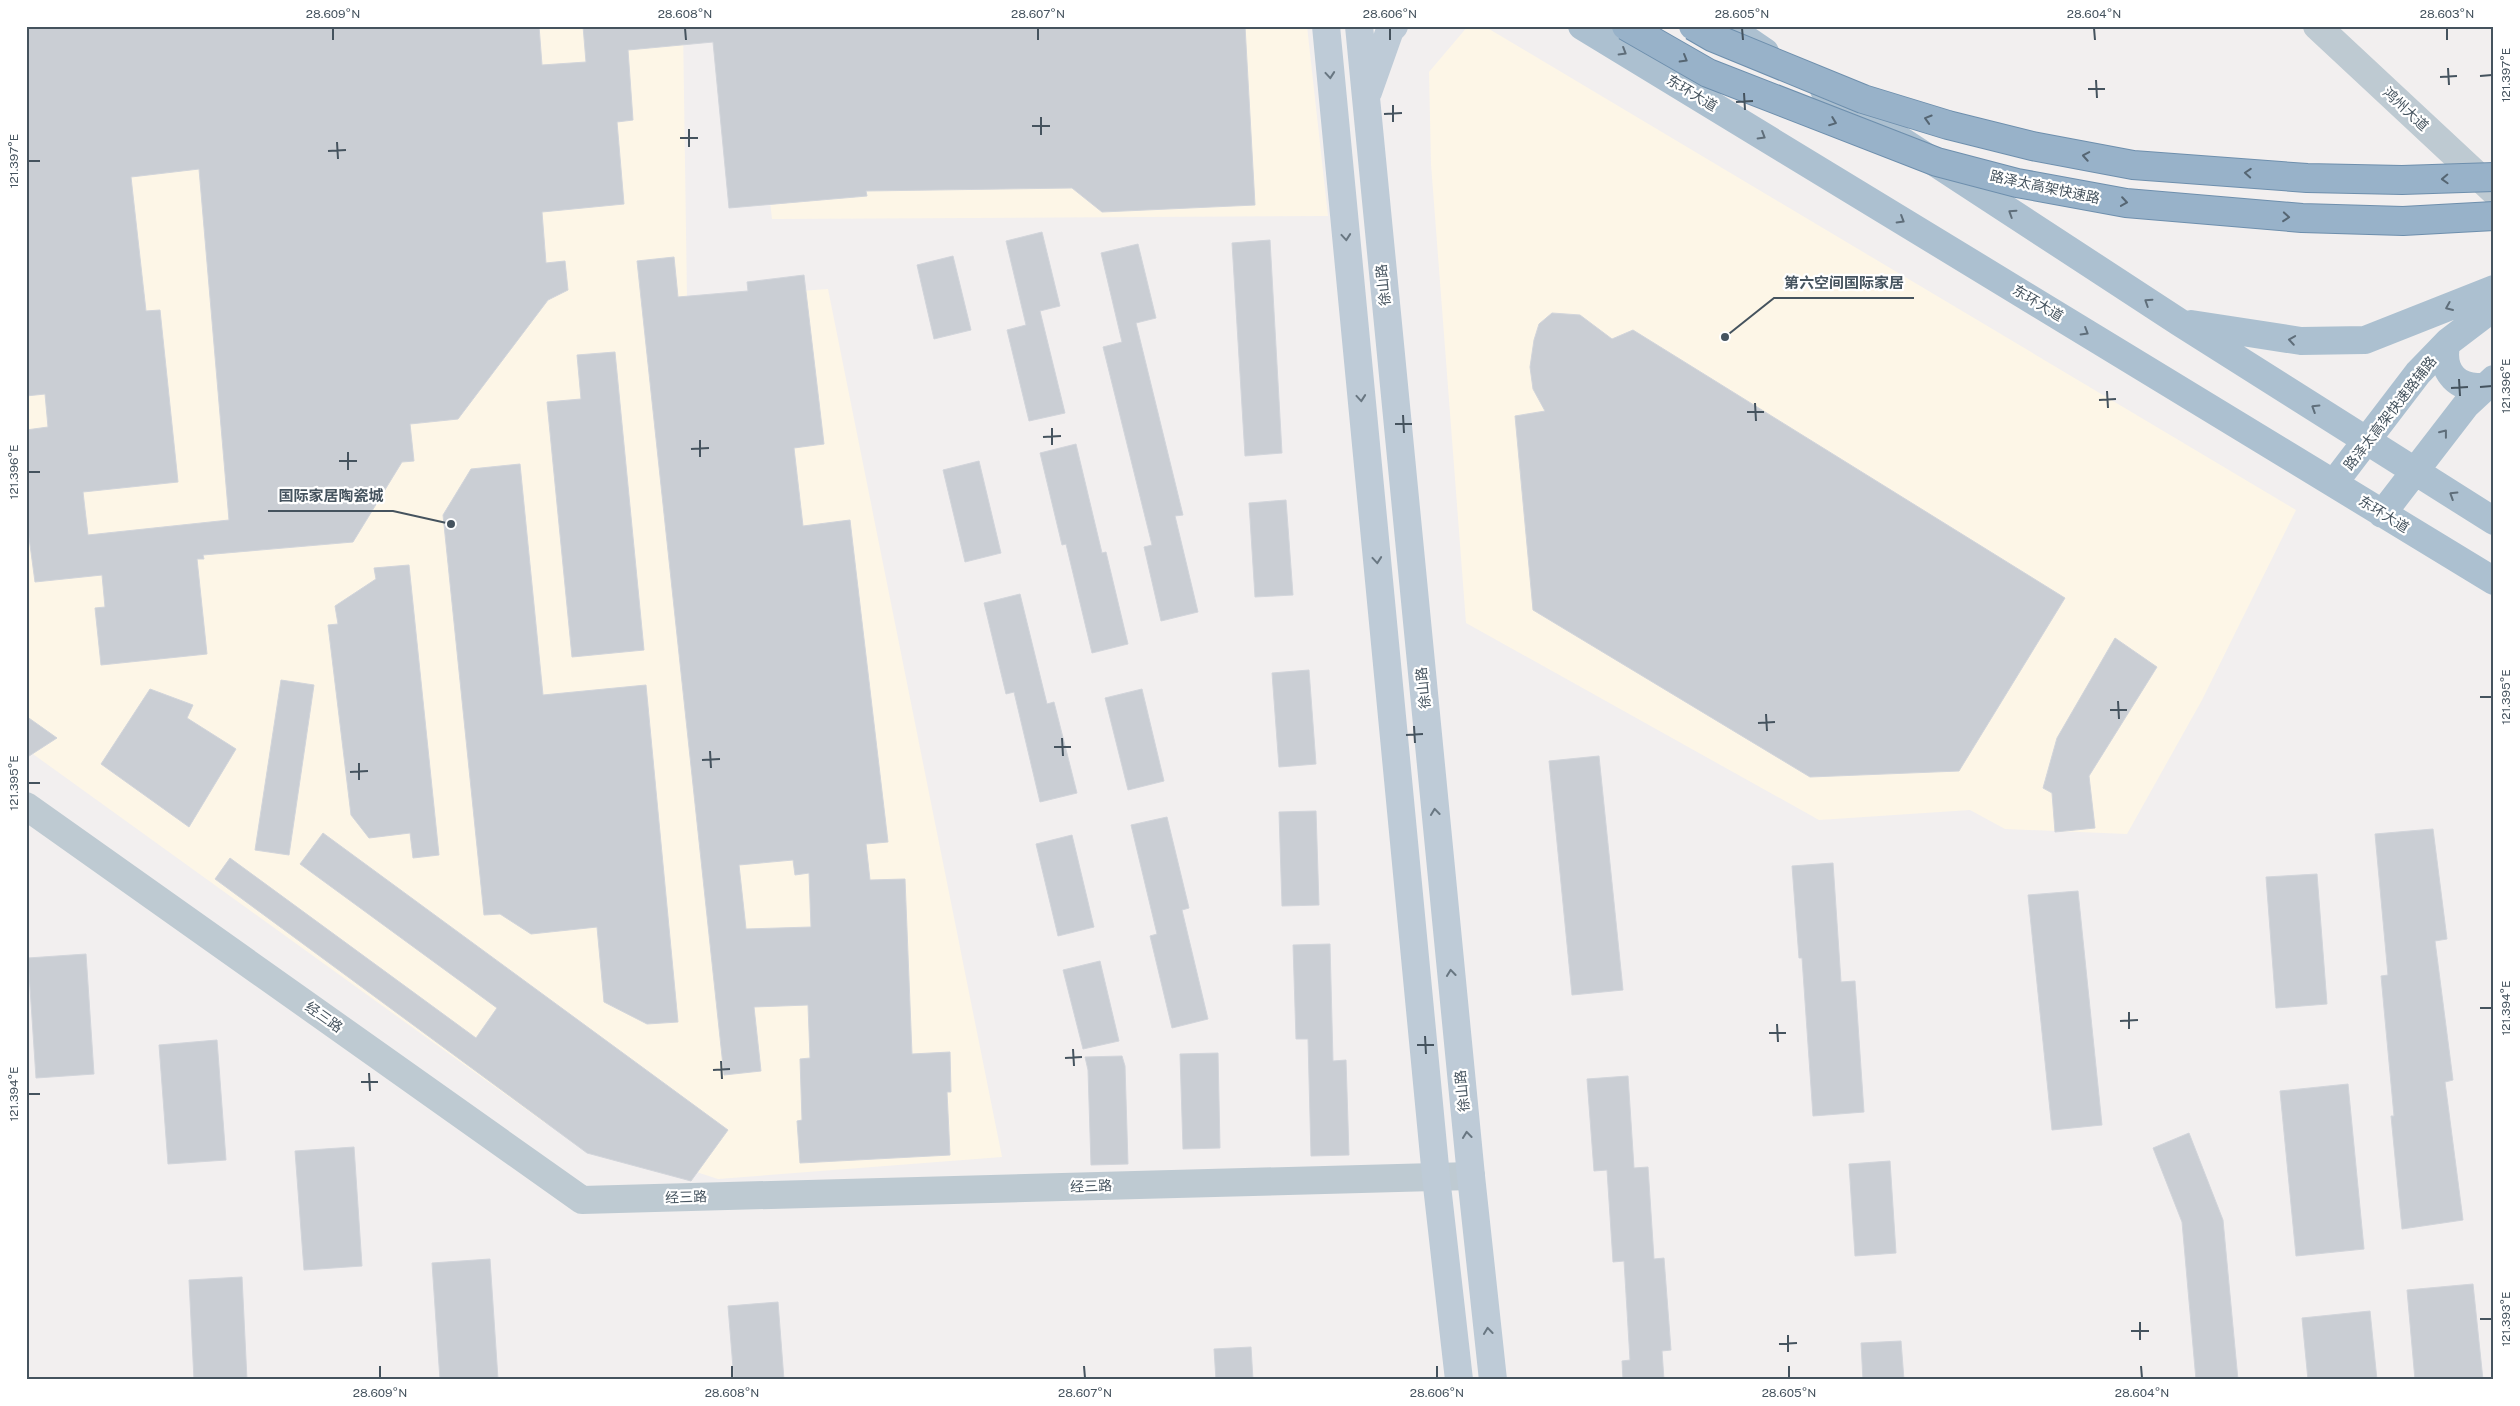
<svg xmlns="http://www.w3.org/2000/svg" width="2520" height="1406" font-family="'Public Sans','Noto Sans SC',sans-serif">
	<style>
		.commercial { fill: #fdf6e7 }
		.building { fill: #caced4; stroke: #d2d5db; fill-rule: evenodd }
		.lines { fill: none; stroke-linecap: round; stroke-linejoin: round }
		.tertiary { stroke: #becad2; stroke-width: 28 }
		.secondary { stroke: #becbd7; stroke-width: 28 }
		.primary { stroke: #acc0d0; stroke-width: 28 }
		.trunk-bridge-casing { stroke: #6e8fad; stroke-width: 30; stroke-linecap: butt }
		.trunk-bridge { stroke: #98b2c9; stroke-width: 28 }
		.oneway { stroke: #5f6e7a }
		.oneway2 { stroke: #566673 }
		.oneway3 { stroke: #697782 }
		.ticks { fill: none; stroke: #45535e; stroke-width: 2 }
		.labels { text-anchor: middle; stroke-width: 4.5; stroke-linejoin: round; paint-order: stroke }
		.street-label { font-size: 14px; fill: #45535e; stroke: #fff }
		.leader { fill: none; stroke: #45535e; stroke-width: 2 }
		.callout-dot { fill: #45535e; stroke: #fff; stroke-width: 2 }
		.callout-label { font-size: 15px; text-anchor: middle; font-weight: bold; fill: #45535e; stroke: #fff; stroke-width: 4.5; stroke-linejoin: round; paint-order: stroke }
		.neatline { fill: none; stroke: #45535e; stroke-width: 2 }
		.ticks-label { font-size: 12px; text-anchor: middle; fill: #45535e }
	</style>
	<rect width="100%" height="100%" fill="#f2efef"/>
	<path class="commercial" d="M26,26H683L687,299L828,289L1002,1157L718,1179L545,1123L26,749Z
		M750,26H1307L1328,216L772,219Z
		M1468,26H1484L2296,510L2202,700L2127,834L2005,829L1970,810L1819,820L1466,623L1431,164L1429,72Z"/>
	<path class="building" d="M26,26H539L542,65L586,62L583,26H1245L1255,205L1102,212L1072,188L866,191L867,196L729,208L713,42L628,50L633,120L617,122L624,204L542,212L546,263L565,261L568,290L548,300L458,419L410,424L414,461L402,462L353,542L203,555L204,559H197L207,654L101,665L95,608L105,607L102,575L35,582L26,515V430L48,427L45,394L26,396ZM199,169L229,520L88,535L83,492L178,482L160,310L146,311L131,177Z
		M1042,232L1060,306L1040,311L1065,413L1029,421L1007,330L1026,325L1006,241Z
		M1270,240L1282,453L1245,456L1232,243Z
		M1138,244L1156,318L1136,323L1183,515L1175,516L1198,612L1161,621L1144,547L1152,545L1103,347L1122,342L1101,253Z
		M953,256L971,330L934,339L917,265Z
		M674,257L678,297L748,291L747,282L804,275L824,444L794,448L803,526L850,520L888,842L866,844L870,880L905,879L912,1054L950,1052L951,1092H947L950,1155L800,1163L797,1121L802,1120L800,1059L810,1058L808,1005L754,1007L761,1071L724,1075L637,261ZM793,860L795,875L809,873L811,927L746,929L739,865Z
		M1552,313L1580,315L1612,339L1633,330L2065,598L1959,771L1810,777L1533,610L1515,416L1545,411L1533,389L1530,367L1534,340L1539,324Z
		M615,352L644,650L572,657L547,402L581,399L577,355Z
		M1076,444L1102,553L1106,552L1128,644L1092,653L1066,544L1062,545L1040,453Z
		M979,461L1001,553L965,562L943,470Z
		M520,464L543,695L646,685L678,1022L647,1024L604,1002L597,927L531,934L500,914L484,915L443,515L471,469Z
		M1286,500L1293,595L1255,597L1249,503Z
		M409,565L439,855L413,858L410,833L369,838L351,815L328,625L338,624L335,606L376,579L374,568Z
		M1020,594L1047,704L1054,702L1077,793L1040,802L1014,692L1006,694L984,603Z
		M2115,638L2157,667L2089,776L2095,828L2055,832L2052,793L2043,788L2057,738Z
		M1309,670L1316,764L1279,767L1272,673Z
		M281,680L314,685L289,855L255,850Z
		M150,689L193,705L187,718L236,749L189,827L101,764Z
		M1142,689L1164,781L1128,790L1105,698Z
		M26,716L57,738L26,758Z
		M1599,756L1623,990L1572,995L1549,761Z
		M1316,811L1319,905L1282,906L1279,812Z
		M1167,817L1189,908L1182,910L1208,1019L1172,1028L1150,936L1157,934L1131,825Z
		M2433,829L2447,939L2435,941L2453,1080L2445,1082L2463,1220L2402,1229L2391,1116H2394L2381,976L2388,975L2375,834Z
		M323,833L728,1130L691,1181L587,1153L215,879L230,858L476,1038L497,1008L300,864Z
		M1072,835L1094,927L1058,936L1036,844Z
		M1833,863L1841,982L1855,981L1864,1112L1813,1116L1802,958H1799L1792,866Z
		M2317,874L2327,1004L2276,1008L2266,877Z
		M2078,891L2102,1125L2052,1130L2028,895Z
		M1330,944L1333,1061L1346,1060L1349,1155L1311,1156L1308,1039H1296L1293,945Z
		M86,954L94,1074L36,1078L28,958Z
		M1100,961L1119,1041L1083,1049L1063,970Z
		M217,1040L226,1160L168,1164L159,1045Z
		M1218,1053L1220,1148L1183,1149L1180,1054Z
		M1122,1056L1125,1066L1128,1164L1091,1165L1088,1070L1085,1057Z
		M1628,1076L1634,1168L1648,1167L1654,1259L1664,1258L1671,1350L1662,1351L1664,1380H1623L1622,1361L1630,1360L1624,1261L1613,1262L1607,1170L1594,1171L1587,1079Z
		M2348,1084L2364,1249L2296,1256L2280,1091Z
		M2189,1133L2223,1220L2238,1380H2196L2182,1222L2153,1148Z
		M354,1147L362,1266L304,1270L295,1151Z
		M1890,1161L1896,1253L1855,1256L1849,1164Z
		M490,1259L498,1379L440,1380L432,1263Z
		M242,1277L247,1380H194L189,1280Z
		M2473,1284L2483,1380H2415L2407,1290Z
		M778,1302L784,1380H734L728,1306Z
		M2370,1311L2377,1380H2308L2302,1318Z
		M1901,1341L1904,1380H1863L1861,1343Z
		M1251,1347L1253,1380H1216L1214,1349Z"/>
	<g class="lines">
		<path class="tertiary" d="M2317,26L2494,191
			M26,806L582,1200L1471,1176"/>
		<path class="secondary" d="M1326,26L1436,1177L1459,1380
			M1359,26L1471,1176L1493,1380
			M1368,92L1390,30L1394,26"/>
		<path class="primary" d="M1582,26L2494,581
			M1727,26L1765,52
			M1824,90L2179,322L2494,521
			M2191,324L2301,341L2365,340L2494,289
			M2446,345C2441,373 2458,391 2487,386
			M2334,483L2418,373L2448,342L2494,307
			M2382,514L2466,405L2494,379"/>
		<g class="trunk-bridge-casing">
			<path id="trunk-bridge" d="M1626,26L1708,73L1937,162L2017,183L2126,203L2302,218L2403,221L2494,216
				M1693,26L1712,37L1863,99L1948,125L2032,146L2133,165L2307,178L2402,180L2494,177"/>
		</g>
		<use href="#trunk-bridge" class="trunk-bridge"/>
	</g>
	<defs><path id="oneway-chevron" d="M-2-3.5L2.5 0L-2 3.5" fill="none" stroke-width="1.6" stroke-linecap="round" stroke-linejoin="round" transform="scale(1.25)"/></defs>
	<g class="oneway">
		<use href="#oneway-chevron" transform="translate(1623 52) rotate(31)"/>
		<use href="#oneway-chevron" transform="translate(1762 136) rotate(31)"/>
		<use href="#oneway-chevron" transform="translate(2012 213) rotate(-147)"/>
		<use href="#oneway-chevron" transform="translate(1901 220) rotate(31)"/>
		<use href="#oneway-chevron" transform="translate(2148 302) rotate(-147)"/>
		<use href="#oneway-chevron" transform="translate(2449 307) rotate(157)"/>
		<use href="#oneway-chevron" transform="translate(2085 332) rotate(31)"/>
		<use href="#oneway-chevron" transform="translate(2292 340) rotate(-171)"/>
		<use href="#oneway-chevron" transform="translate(2315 408) rotate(-148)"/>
		<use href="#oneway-chevron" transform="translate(2444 433) rotate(-52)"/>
		<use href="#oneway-chevron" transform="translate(2453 495) rotate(-148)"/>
	</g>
	<g class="oneway2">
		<use href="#oneway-chevron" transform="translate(1684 59) rotate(30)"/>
		<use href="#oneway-chevron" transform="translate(1928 119) rotate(-163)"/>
		<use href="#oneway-chevron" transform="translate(1833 122) rotate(21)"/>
		<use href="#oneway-chevron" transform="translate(2086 156) rotate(-170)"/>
		<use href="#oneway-chevron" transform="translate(2248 173) rotate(-176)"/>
		<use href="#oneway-chevron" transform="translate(2445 179) rotate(178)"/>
		<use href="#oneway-chevron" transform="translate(2124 202) rotate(8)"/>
		<use href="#oneway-chevron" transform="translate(2286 217) rotate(5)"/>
	</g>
	<g class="oneway3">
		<use href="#oneway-chevron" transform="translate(1330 75) rotate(85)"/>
		<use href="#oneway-chevron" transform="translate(1346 237) rotate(85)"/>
		<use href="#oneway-chevron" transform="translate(1361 398) rotate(85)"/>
		<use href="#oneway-chevron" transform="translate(1377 560) rotate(85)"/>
		<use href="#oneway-chevron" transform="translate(1435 812) rotate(-96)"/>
		<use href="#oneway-chevron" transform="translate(1451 973) rotate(-96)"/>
		<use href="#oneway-chevron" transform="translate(1467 1135) rotate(-96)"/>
		<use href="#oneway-chevron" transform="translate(1488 1331) rotate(-96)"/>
	</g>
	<path class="ticks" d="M333,28V40M685,28L686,40M1038,28V40M1390,28V40M1742,28L1743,40M2094,28L2095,40M2447,28V40M2448,68L2449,85M2480,76L2492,75M2440,77L2457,76M2096,80L2097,98M2088,89H2105M1744,93L1745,110M1736,102L1753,101M1393,105V122M1384,114L1402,113M1041,117V135M1032,126H1050M689,129V147M680,138H698M337,142L338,159M328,151L346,150M28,161H40M2459,379L2460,396M2480,387L2492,386M2451,388L2468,387M2107,391L2108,408M2099,400L2116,399M1755,403L1756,421M1747,412H1764M1403,415L1404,433M1395,424H1412M1052,428V445M1043,437L1061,436M700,440V457M691,449L709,448M348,452V470M339,461H357M28,472H40M2480,697H2492M2118,701L2119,719M2110,710H2127M1766,714L1767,731M1758,723L1775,722M1414,726L1415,743M1406,735L1423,734M1062,738L1063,756M1054,747H1071M710,751L711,768M702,760L720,759M359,763V780M350,772L368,771M28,783H40M2480,1008H2492M2129,1012V1029M2120,1021L2138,1020M1777,1024L1778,1042M1769,1033H1786M1425,1036L1426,1054M1417,1045H1434M1073,1049L1074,1066M1065,1058L1082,1057M721,1061L722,1079M713,1070L730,1069M369,1073L370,1091M361,1082H378M28,1094H40M2480,1319H2492M2140,1322V1340M2131,1331H2149M1788,1335V1352M1779,1344L1797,1343M380,1366V1378M732,1366V1378M1084,1366L1085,1378M1437,1366V1378M1789,1366V1378M2141,1366L2142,1378"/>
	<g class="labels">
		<g class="street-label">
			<text transform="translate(1692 93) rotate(31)" y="5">东环大道</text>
			<text transform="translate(2406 109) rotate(43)" y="5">鸿州大道</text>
			<text transform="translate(2045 187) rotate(12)" y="5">路泽太高架快速路</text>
			<text transform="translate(1383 285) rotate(-96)" y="5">徐山路</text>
			<text transform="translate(2038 303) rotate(31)" y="5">东环大道</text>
			<text transform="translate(2390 413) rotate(-52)" y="5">路泽太高架快速路辅路</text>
			<text transform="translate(2384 514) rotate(32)" y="5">东环大道</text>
			<text transform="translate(1423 688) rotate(-96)" y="5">徐山路</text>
			<text transform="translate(324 1017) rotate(35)" y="5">经三路</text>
			<text transform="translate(1462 1091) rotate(-96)" y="5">徐山路</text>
			<text transform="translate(1091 1186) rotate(-2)" y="5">经三路</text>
			<text transform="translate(686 1197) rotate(-2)" y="5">经三路</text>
		</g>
	</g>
	<path class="leader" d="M1725 337L1774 298H1914M451 524L393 511H268"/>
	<g class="callout-dot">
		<circle cx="1725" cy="337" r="5"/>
		<circle cx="451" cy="524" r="5"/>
	</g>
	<g class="callout-label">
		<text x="1844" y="288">第六空间国际家居</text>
		<text x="331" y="501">国际家居陶瓷城</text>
	</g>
	<rect width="2520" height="1406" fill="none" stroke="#ffffff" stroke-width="55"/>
	<rect x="28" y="28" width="2464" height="1350" class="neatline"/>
	<g class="ticks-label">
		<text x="333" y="18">28.609°N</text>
		<text x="685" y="18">28.608°N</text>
		<text x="1038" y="18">28.607°N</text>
		<text x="1390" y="18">28.606°N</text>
		<text x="1742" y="18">28.605°N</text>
		<text x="2094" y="18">28.604°N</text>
		<text x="2447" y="18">28.603°N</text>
		<text transform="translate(2506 75) rotate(-90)" y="4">121.397°E</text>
		<text transform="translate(14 161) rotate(-90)" y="4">121.397°E</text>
		<text transform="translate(2506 386) rotate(-90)" y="4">121.396°E</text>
		<text transform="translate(14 472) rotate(-90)" y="4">121.396°E</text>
		<text transform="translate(2506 697) rotate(-90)" y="4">121.395°E</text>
		<text transform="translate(14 783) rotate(-90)" y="4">121.395°E</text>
		<text transform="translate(2506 1008) rotate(-90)" y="4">121.394°E</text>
		<text transform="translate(14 1094) rotate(-90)" y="4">121.394°E</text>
		<text transform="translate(2506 1319) rotate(-90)" y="4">121.393°E</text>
		<text x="380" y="1397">28.609°N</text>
		<text x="732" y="1397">28.608°N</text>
		<text x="1085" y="1397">28.607°N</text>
		<text x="1437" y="1397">28.606°N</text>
		<text x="1789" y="1397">28.605°N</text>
		<text x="2142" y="1397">28.604°N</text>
	</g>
</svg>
